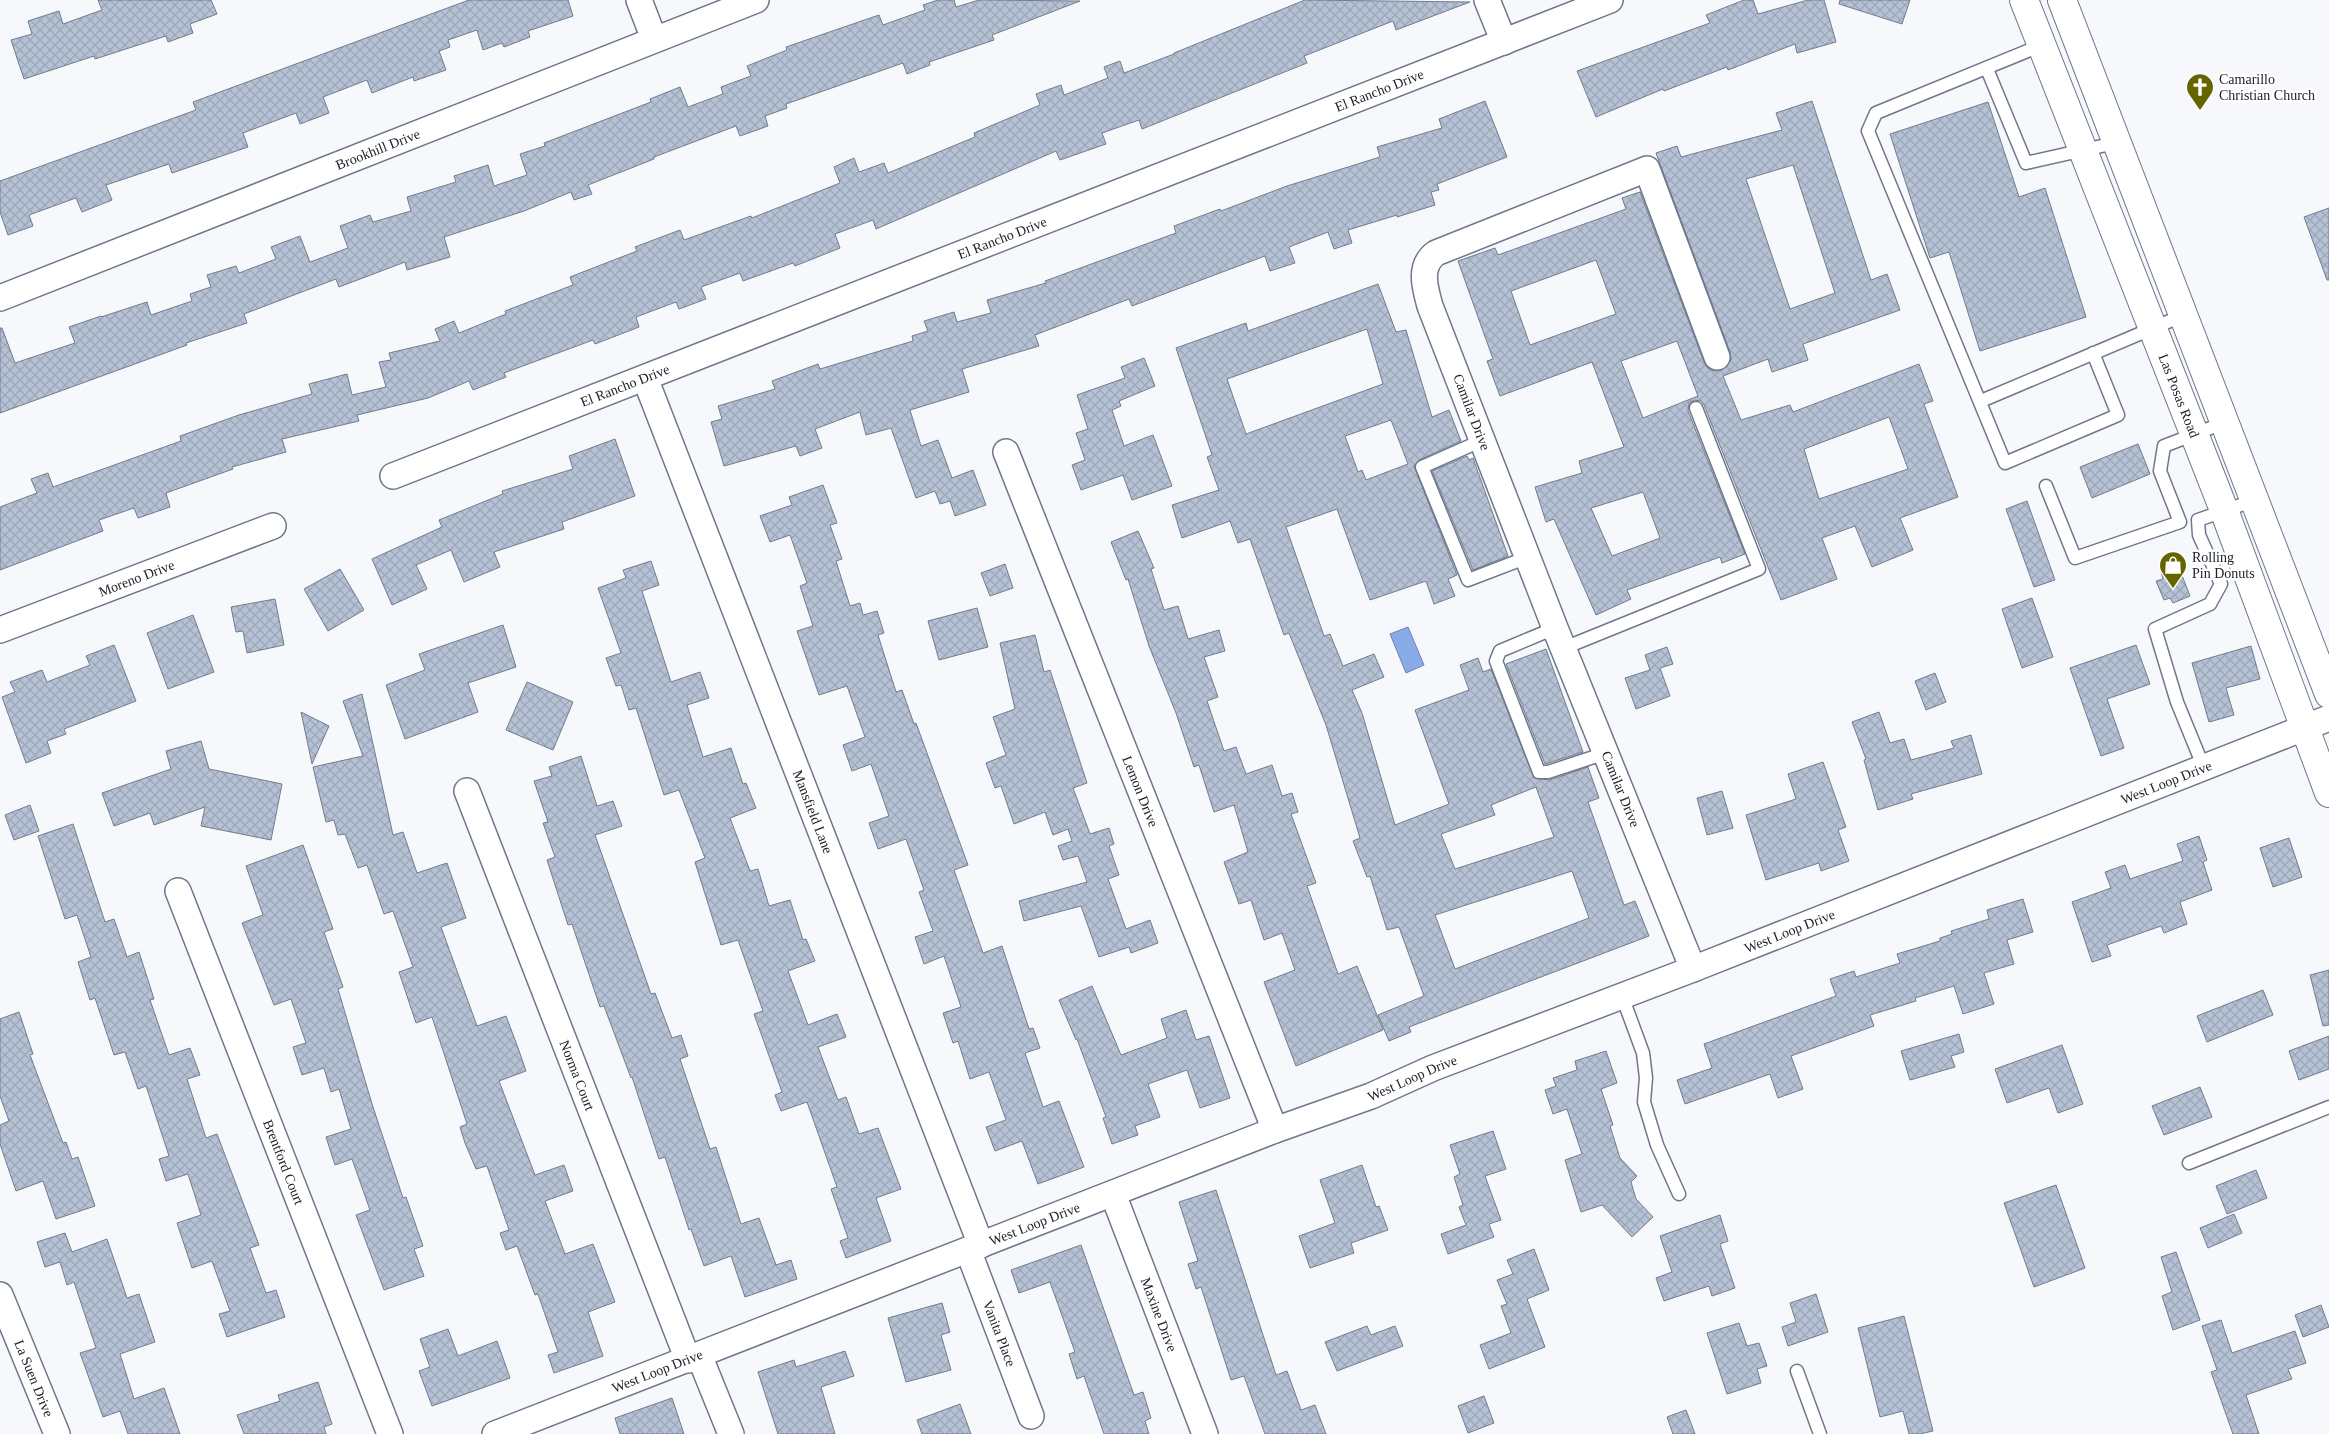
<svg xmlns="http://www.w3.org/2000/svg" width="2329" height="1434" font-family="Georgia,serif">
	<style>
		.water { fill: #89ace9; stroke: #6a83b0 }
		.building { fill: url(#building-cross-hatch); stroke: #717c8e; fill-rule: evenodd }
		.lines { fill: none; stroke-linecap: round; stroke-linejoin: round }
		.service-casing { stroke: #6e788a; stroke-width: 15 }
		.minor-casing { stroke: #6e788a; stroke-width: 28 }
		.secondary-casing { stroke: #6e788a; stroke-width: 30 }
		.service { stroke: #fff; stroke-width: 12 }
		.minor { stroke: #fff; stroke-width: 25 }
		.secondary { stroke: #fff; stroke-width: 28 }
		.labels { text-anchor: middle; stroke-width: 5; stroke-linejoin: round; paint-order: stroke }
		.poi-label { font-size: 14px; fill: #20242b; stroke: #fff; text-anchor: start }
		.street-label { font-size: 14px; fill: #20242b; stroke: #fff }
	</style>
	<defs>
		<pattern id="building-cross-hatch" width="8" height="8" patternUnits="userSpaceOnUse" patternTransform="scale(1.25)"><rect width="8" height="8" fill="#b5c1d4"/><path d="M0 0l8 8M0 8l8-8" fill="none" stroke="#9ba6b6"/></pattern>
	</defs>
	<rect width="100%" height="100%" fill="#f6f8fc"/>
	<path class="water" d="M1408,627L1424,665L1406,673L1390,634Z"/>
	<path class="building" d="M98,0H211L217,14L190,24L193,33L168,42L166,36L95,59L94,56L24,79L11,40L32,34L28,21L59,11L63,24L102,10Z
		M469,0H568L573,16L528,31L530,37L504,47L502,43L483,50L477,30L448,40L450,47L439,51L446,70L414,81L413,77L372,93L367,80L323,97L329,113L300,124L296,113L243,133L248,147L172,173L169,164L106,185L112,200L82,212L76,198L29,215L33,226L8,235L0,212V181L196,110L193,102Z
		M938,0H954L956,7L979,0L1080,1L992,35L994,40L929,62L930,65L907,74L903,63L786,104L787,108L765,116L768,126L740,136L736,126L654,157V159L588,185L592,194L574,200L571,192L524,211L444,237L450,257L407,270L405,262L339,287L336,279L244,314L247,323L186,343L187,345L0,413V328H2L15,363L75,343L69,327L101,316V317L147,302L151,315L192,301L190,294L211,287L207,275L236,266L239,273L276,259L271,247L300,236L310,262L348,248L340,226L370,215L373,222L411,211L407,197L456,182L454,176L488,165L494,186L527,175L520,154L545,146L544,143L651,102L650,99L680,87L688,107L723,94L721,87L751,76L747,66L787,50L786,47L879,15L883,25L925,10L923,5Z
		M1305,0L1470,2L1396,30L1393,21L1304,56L1307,63L1142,129L1139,120L1102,133L1106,144L1060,160L1056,151L876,229L873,220L835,234L840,248L795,266L793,263L743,281L740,273L701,287L706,299L679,309L676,302L636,317L639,327L595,344L593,340L504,373L506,377L473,390L469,381L428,398L357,415L359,421L282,439L286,452L232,467L233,469L166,493L170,507L138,518L134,508L99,520L103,531L0,570V507L37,493L31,479L48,473L53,487L181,441L180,436L239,415L312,394L309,384L347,374L352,395L386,387L379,362L391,360L389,353L440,341L435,329L454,321L459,333L506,314L505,311L573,285L570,277L637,251L635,247L680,230L684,240L751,216L752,218L840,183L834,167L854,158L859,172L884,163L888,173L975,137L974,133L1040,105L1036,94L1061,85L1064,95L1108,78L1104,67L1120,61L1124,73L1174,54V53Z
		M1744,0H1753L1758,14L1808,0H1824L1836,42L1797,53L1795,44L1728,70L1727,67L1664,91L1663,89L1596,117L1577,71L1710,23L1706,15Z
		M1840,0H1910L1902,24L1839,4Z
		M1485,101L1507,157L1437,184L1439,190L1431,192L1435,205L1397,217V215L1348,230L1352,243L1334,249L1328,232L1289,247L1295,263L1270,271L1265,256L1132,306L1129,299L1035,335L1039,346L962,369L969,392L910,410L921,446L938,440L952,478L973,470L986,505L955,516L950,501L940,504L935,491L916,498L891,428L866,435L860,412L815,429L822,448L800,456L796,446L724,466L711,422L722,419L718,406L775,389L772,381L818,364L820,369L913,341L912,336L928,331L924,321L954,312L957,322L991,313L987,300L1046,283L1045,281L1176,233L1174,226L1220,209L1221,211L1287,186L1380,157L1377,147L1442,128L1439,119Z
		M1812,101L1871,280L1887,274L1900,310L1803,344L1808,360L1772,372L1768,359L1723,376L1741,420L1790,405L1793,412L1919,364L1933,401L1924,404L1958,497L1900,518L1913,550L1872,567L1855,526L1822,538L1837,579L1781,600L1704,405L1701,401L1694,400L1689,403L1688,411L1745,554L1722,563L1720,557L1627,590L1631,599L1596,615L1554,519L1546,522L1535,487L1582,473L1579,461L1624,447L1592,362L1500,396L1487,361L1493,359L1458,261L1495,248L1498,255L1626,209L1622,198L1640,192L1704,362L1708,368L1714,371L1722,370L1731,360L1730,352L1656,153L1677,146L1681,157L1782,130L1776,113ZM1793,165L1835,293L1790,309L1746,179ZM1596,260L1616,314L1530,345L1511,291ZM1677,341L1698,396L1643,418L1621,361ZM1889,417L1908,469L1819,499L1804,449ZM1643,492L1660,538L1612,556L1591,508Z
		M1988,102L2019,197L2045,188L2086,317L1980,351L1949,252L1930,258L1890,134Z
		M2329,208V280H2327L2304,217Z
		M1378,284L1396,332L1406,330L1432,417L1449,410L1461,441L1419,460L1414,466L1457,575L1448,579L1455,596L1434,604L1426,581L1370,600L1337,509L1286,527L1324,636L1330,634L1343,666L1374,654L1384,677L1352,690L1362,713L1395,825L1449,804L1415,710L1469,690L1460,665L1478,658L1483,672L1491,669L1534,778L1550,780L1588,767L1599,798L1588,802L1624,905L1635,901L1649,936L1409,1027L1411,1032L1389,1041L1378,1015L1424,996L1399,927L1387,930L1370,876L1367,877L1353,841L1360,838L1326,725L1289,633L1284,635L1250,539L1238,543L1230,521L1182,538L1172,505L1219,490L1207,457L1212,455L1176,348L1246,323L1248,331ZM1367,329L1383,384L1246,434L1227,379ZM1391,420L1408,464L1366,480L1362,470L1358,472L1345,436ZM1536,787L1554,837L1455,869L1441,834L1495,815L1491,805ZM1572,871L1589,918L1455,969L1435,915Z
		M1144,358L1155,386L1119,401L1121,406L1112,410L1124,446L1153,435L1172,486L1132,500L1123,475L1081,490L1072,465L1085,460L1076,433L1088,429L1077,395L1125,378L1121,367Z
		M615,439L635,496L562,522L564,529L494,552L500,567L464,582L451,550L416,565L427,589L392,605L372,559L442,527L439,520L503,494L502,491L573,469L569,456Z
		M2138,444L2150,474L2092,498L2080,467Z
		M1467,456L1469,460L1473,458L1508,556L1473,570L1432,471Z
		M823,485L837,523L830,525L842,559L836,561L850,606L860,603L863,615L877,611L884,633L878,635L896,692L902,690L914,724L916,723L968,865L954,870L983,953L1002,946L1029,1029L1033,1028L1040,1048L1025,1053L1043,1107L1059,1101L1084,1167L1038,1184L1022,1141L995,1151L986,1127L1006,1120L989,1072L970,1079L958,1041L953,1043L943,1013L961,1007L944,956L924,964L915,937L933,931L919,892L924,890L906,839L878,849L869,823L889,816L871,764L852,771L843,745L865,737L847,686L819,695L797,631L813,626L800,586L807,583L790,535L770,542L760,516L792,505L789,497Z
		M2027,501L2055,580L2034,587L2006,509Z
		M1138,531L1154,568L1151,569L1164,610L1178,606L1188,639L1219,630L1225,651L1204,657L1218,697L1207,701L1224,751L1236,747L1246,774L1272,765L1282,796L1292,793L1298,812L1291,814L1316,883L1307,886L1338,974L1357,966L1383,1030L1296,1066L1264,982L1295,970L1282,933L1264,940L1251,900L1239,904L1224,862L1248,852L1234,805L1214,812L1199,765L1194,767L1176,713L1149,646L1128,579L1126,580L1111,542Z
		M651,561L659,585L642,591L671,682L700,672L709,698L687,705L703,757L731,748L743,784L746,783L756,808L730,818L750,871L758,869L769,906L790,900L803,940L806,939L815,961L788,971L808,1025L837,1014L846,1037L818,1047L838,1100L846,1097L859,1134L878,1128L901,1189L876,1198L891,1241L846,1258L840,1241L848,1238L831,1189L837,1187L807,1102L781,1111L775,1095L782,1092L754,1014L763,1011L738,940L721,945L695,862L705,858L679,790L664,795L636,708L629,710L621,685L616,686L606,658L621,653L598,588L626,578L623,570Z
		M1005,564L1013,588L990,596L981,573Z
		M2178,565L2190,596L2173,603L2170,598L2164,600L2156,581L2163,579L2161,572Z
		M340,569L364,610L328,631L304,589Z
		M2032,598L2053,657L2022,668L2002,609Z
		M275,599L284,645L247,653L243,631L236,632L231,607Z
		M977,608L988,647L939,660L928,621Z
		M193,615L214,672L168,689L147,633Z
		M503,625L516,667L468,683L478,712L405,739L386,685L425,670L419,654Z
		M1035,635L1044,672L1050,670L1087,783L1073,788L1090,834L1109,828L1114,844L1109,846L1119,875L1108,879L1126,929L1150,920L1158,943L1131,953L1129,947L1099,957L1081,906L1024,921L1019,901L1087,882L1078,856L1063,860L1058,846L1072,841L1068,829L1053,835L1045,812L1014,824L1001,786L995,788L986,763L1006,755L993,717L1015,709L1000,643Z
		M114,645L136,701L64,729L66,734L47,741L51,753L26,763L2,697L15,692L10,682L42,670L47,682L90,665L86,656Z
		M2136,645L2150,684L2107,699L2124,748L2101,756L2070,668Z
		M2251,646L2260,679L2226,688L2234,715L2209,722L2192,663Z
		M1667,647L1673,664L1660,668L1670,696L1636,709L1625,678L1650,670L1645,655Z
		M1546,649L1583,752L1545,764L1506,664Z
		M1935,673L1946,702L1926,710L1915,681Z
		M527,682L573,702L553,750L506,730Z
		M362,694L393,835L403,832L417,873L447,863L466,918L441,927L477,1026L506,1016L518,1048L526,1071L499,1081L535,1175L564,1165L573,1191L545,1201L565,1254L593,1244L615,1302L588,1312L603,1356L554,1373L548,1355L558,1352L538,1294L535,1295L517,1246L506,1250L500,1233L509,1230L487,1166L476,1169L465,1143L460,1127L467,1124L432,1017L416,1023L399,972L413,967L393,911L384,914L367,865L358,868L345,834L338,835L334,820L326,822L313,767L363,756L343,701Z
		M301,712L329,726L312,764Z
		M1879,712L1890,743L1904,739L1911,760L1954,748L1951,741L1971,735L1982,774L1911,794L1913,799L1878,810L1864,760L1866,759L1852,722Z
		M201,741L209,769L282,784L271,840L201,826L205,807L154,825L150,813L114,826L102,793L171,769L166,751Z
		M581,756L597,806L613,801L622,826L595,835L651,994L655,993L672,1038L681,1035L688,1056L680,1059L710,1149L716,1147L741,1224L759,1218L776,1265L791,1260L797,1279L745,1297L731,1256L704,1266L691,1229L689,1230L665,1157L659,1159L632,1077L631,1078L604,1006L600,1007L572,924L568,925L547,860L555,857L543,823L548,822L534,781L552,776L549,767Z
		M1823,762L1846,827L1838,830L1849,861L1821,871L1819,863L1766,880L1746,815L1796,799L1788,774Z
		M1722,791L1733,828L1707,835L1697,798Z
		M30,805L39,831L14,840L5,815Z
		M73,824L105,922L114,919L127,957L139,952L154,999L150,1000L169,1055L190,1048L200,1075L187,1079L206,1138L217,1134L259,1245L250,1248L266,1293L276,1290L285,1317L227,1337L219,1314L230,1311L212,1261L192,1268L177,1223L201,1215L188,1174L166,1181L159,1159L169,1156L146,1086L138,1089L125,1052L114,1055L95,998L90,1000L78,962L91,957L77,915L65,919L38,836Z
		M2199,836L2207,860L2203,862L2212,890L2180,902L2187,924L2164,933L2161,926L2107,945L2111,956L2092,962L2072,902L2111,888L2105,872L2125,865L2130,879L2183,861L2177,844Z
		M2289,838L2302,877L2273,887L2260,848Z
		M303,845L333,929L324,932L343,987L338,989L372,1104L403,1198L406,1197L423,1246L414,1249L424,1276L384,1290L356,1215L370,1210L352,1159L335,1165L326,1137L351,1129L339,1089L331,1092L324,1068L302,1075L293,1047L306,1043L291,999L274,1005L242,923L263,915L246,866Z
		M2023,899L2033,932L2007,940L2014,964L1984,973L1994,1004L1963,1014L1954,986L1915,998L1916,1001L1870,1015L1874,1026L1791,1056L1803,1089L1778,1098L1770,1074L1685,1104L1677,1080L1712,1068L1704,1044L1836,996L1830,979L1854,971L1856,977L1900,963L1897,954L1940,941V938L1952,934L1951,931L1989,919L1987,910Z
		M2329,970V1025L2323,1026L2310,975Z
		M1092,986L1121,1055L1167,1038L1161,1019L1186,1010L1196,1040L1209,1036L1230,1098L1200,1108L1187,1070L1148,1084L1160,1117L1135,1126L1138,1135L1112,1144L1103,1118L1106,1117L1077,1039L1076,1040L1059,1000Z
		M2263,990L2273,1015L2207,1042L2197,1016Z
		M19,1012L33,1054L30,1055L63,1143L66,1142L72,1159L78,1157L95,1206L56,1219L43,1181L16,1191L0,1144V1125L9,1121L0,1096V1019Z
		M1959,1034L1964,1052L1951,1056L1955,1067L1910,1080L1901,1051Z
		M2329,1036V1069L2299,1080L2289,1051Z
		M2062,1045L2083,1104L2058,1113L2049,1088L2007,1103L1995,1069Z
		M1606,1051L1617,1083L1601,1089L1613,1125L1610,1126L1620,1158L1637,1176L1631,1182L1636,1199L1653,1217L1632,1237L1602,1205L1581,1212L1565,1160L1582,1154L1567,1109L1553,1114L1545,1090L1556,1086L1553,1078L1577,1070L1575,1061Z
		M2200,1087L2212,1117L2164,1135L2152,1106Z
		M1493,1131L1506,1169L1485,1176L1501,1220L1489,1224L1494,1237L1448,1254L1441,1234L1466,1225L1459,1207L1463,1205L1454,1177L1460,1174L1450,1145Z
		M1362,1165L1376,1207L1379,1206L1388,1230L1351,1243L1354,1253L1310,1268L1299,1236L1335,1223L1320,1180Z
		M2256,1170L2267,1198L2227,1214L2216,1186Z
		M2056,1185L2085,1268L2034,1287L2004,1203Z
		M1216,1190L1276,1375L1287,1371L1301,1410L1315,1405L1326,1434H1265L1244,1376L1231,1380L1201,1287L1196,1289L1188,1264L1198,1261L1179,1202Z
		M2234,1214L2242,1233L2208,1248L2200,1228Z
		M1720,1215L1728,1241L1720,1244L1735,1288L1712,1296L1709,1286L1664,1301L1656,1278L1672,1272L1660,1236Z
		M65,1233L72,1252L107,1239L127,1298L139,1294L155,1342L120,1354L134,1399L164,1388L180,1434H128L120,1411L103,1417L80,1353L96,1348L74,1282L67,1285L60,1262L45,1267L37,1242Z
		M1081,1245L1134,1395L1143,1392L1151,1418L1145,1421L1149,1434H1104L1084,1376L1077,1379L1069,1354L1075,1352L1050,1282L1019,1293L1011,1270Z
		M1534,1249L1549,1290L1527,1299L1545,1347L1489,1369L1480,1345L1511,1333L1501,1306L1507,1304L1497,1280L1513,1274L1507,1260Z
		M2176,1252L2200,1320L2173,1330L2162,1296L2172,1292L2161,1257Z
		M1816,1294L1828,1332L1788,1346L1782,1327L1796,1322L1790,1303Z
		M942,1303L950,1332L941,1335L951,1370L906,1382L888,1318Z
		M2321,1305L2329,1327L2303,1337L2295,1315Z
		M1904,1316L1933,1431L1920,1434H1909L1903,1411L1880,1417L1858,1328Z
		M2221,1320L2232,1353L2295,1331L2306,1363L2288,1369L2292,1379L2246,1395L2259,1434H2233L2211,1372L2217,1370L2202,1326Z
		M1739,1323L1747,1346L1759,1343L1767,1366L1757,1369L1761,1383L1727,1394L1707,1333Z
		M1367,1326L1371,1335L1395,1326L1403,1346L1337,1371L1325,1342Z
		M448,1329L458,1356L497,1341L510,1378L432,1406L419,1371L430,1367L420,1339Z
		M845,1351L854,1376L821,1387L835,1434H778L758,1372L794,1360L796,1367Z
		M318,1382L332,1424L324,1427L326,1434H244L237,1415L280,1401L278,1395Z
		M1484,1396L1494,1423L1468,1433L1458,1406Z
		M672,1398L684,1434H620L615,1418Z
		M960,1404L971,1434H922L917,1420Z
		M1686,1410L1695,1434H1673L1667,1417Z"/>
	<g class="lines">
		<g class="service-casing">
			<path id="service" d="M2042,45L1876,113L1868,131L2005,463L2118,415L2093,353
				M1987,69L2026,163L2115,143
				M1981,401L2184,315
				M1483,440L1422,467L1468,580L1528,557
				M2046,486L2075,558L2180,522L2160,471L2164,446L2226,422
				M1555,628L1500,651L1496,661L1539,772H1548L1606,753
				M1564,648L1759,569L1696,408
				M2204,768L2177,702L2155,629L2210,604L2221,584L2199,535L2198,520L2255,500
				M1622,996L1643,1053L1646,1078L1644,1102L1657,1145L1679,1194
				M2189,1163L2329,1107
				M1797,1371L1820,1434"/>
		</g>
		<g class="minor-casing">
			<g id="minor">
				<path d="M639,0L654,39"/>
				<path d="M1487,0L1504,42"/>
				<path id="s1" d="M0,298L756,0"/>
				<path id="s2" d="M645,378L981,1245"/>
				<path id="s3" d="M1006,452L1275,1130"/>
				<path id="s4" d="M393,476L1610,0"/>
				<path id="s5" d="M0,630L273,526"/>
				<path id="s6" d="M467,791L688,1360"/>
				<path id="s7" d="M178,891L390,1434"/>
				<path d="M1693,969L1555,628L1430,306C1425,288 1418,266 1436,253L1647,169L1717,357"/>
				<path id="s8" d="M1113,1194L1205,1434"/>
				<path id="s9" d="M968,1250L1031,1416"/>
				<path id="s10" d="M0,1295L57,1434"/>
				<path d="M699,1355L731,1434"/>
				<path id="s11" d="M495,1434L1275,1130L1371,1096L1433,1068L1693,969L2329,718"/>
			</g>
		</g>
		<g class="secondary-casing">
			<g id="secondary">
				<path id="s12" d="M2024,0L2224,510L2329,793"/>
				<path d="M2062,0L2329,694"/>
			</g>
		</g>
		<use href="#service" class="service"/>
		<use href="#minor" class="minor"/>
		<use href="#secondary" class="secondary"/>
	</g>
	<defs>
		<g id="church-pin" transform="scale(1.4375)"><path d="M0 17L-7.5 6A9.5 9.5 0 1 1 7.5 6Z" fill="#646500" stroke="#fff"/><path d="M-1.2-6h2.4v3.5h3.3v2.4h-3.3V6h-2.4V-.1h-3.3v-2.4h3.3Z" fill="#fff"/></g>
		<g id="shop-pin" transform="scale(1.4375)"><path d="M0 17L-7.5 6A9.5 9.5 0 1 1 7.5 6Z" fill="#646500" stroke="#fff"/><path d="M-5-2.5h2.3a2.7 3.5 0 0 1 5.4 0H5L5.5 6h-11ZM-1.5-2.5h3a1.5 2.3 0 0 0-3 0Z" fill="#fff"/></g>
	</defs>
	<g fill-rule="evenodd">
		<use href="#church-pin" x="2200" y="87"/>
		<use href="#shop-pin" x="2173" y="565"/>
	</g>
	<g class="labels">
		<g class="poi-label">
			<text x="2219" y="84">Camarillo<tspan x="2219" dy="16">Christian Church</tspan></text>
			<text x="2192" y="562">Rolling<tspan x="2192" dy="16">Pin Donuts</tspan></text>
		</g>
		<g class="street-label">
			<text dy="5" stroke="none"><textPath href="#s4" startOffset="1059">El Rancho Drive</textPath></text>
			<text dy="5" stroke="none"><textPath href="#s1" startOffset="406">Brookhill Drive</textPath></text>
			<text dy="5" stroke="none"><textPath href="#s4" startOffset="654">El Rancho Drive</textPath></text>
			<text dy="5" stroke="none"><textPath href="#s4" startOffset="249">El Rancho Drive</textPath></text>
			<text dy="5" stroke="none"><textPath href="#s12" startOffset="425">Las Posas Road</textPath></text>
			<text transform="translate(1472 412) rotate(69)" y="5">Camilar Drive</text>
			<text dy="5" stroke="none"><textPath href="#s5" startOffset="146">Moreno Drive</textPath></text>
			<text dy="5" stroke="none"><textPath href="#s11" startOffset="1794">West Loop Drive</textPath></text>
			<text transform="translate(1621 789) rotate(68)" y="5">Camilar Drive</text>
			<text dy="5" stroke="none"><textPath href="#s3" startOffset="365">Lemon Drive</textPath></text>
			<text dy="5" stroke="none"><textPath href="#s2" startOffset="465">Mansfield Lane</textPath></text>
			<text dy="5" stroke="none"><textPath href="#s11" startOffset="1389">West Loop Drive</textPath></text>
			<text dy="5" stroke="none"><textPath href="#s6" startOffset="305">Norma Court</textPath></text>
			<text dy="5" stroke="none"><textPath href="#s11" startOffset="984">West Loop Drive</textPath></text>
			<text dy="5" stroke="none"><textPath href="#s7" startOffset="291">Brentford Court</textPath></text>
			<text dy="5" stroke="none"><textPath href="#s11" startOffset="579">West Loop Drive</textPath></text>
			<text dy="5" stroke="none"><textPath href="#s8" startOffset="129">Maxine Drive</textPath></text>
			<text dy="5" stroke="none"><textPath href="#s9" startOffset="89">Vanita Place</textPath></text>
			<text dy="5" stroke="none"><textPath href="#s11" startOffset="174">West Loop Drive</textPath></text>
			<text dy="5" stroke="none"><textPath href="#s10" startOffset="90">La Suen Drive</textPath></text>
		</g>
	</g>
</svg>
